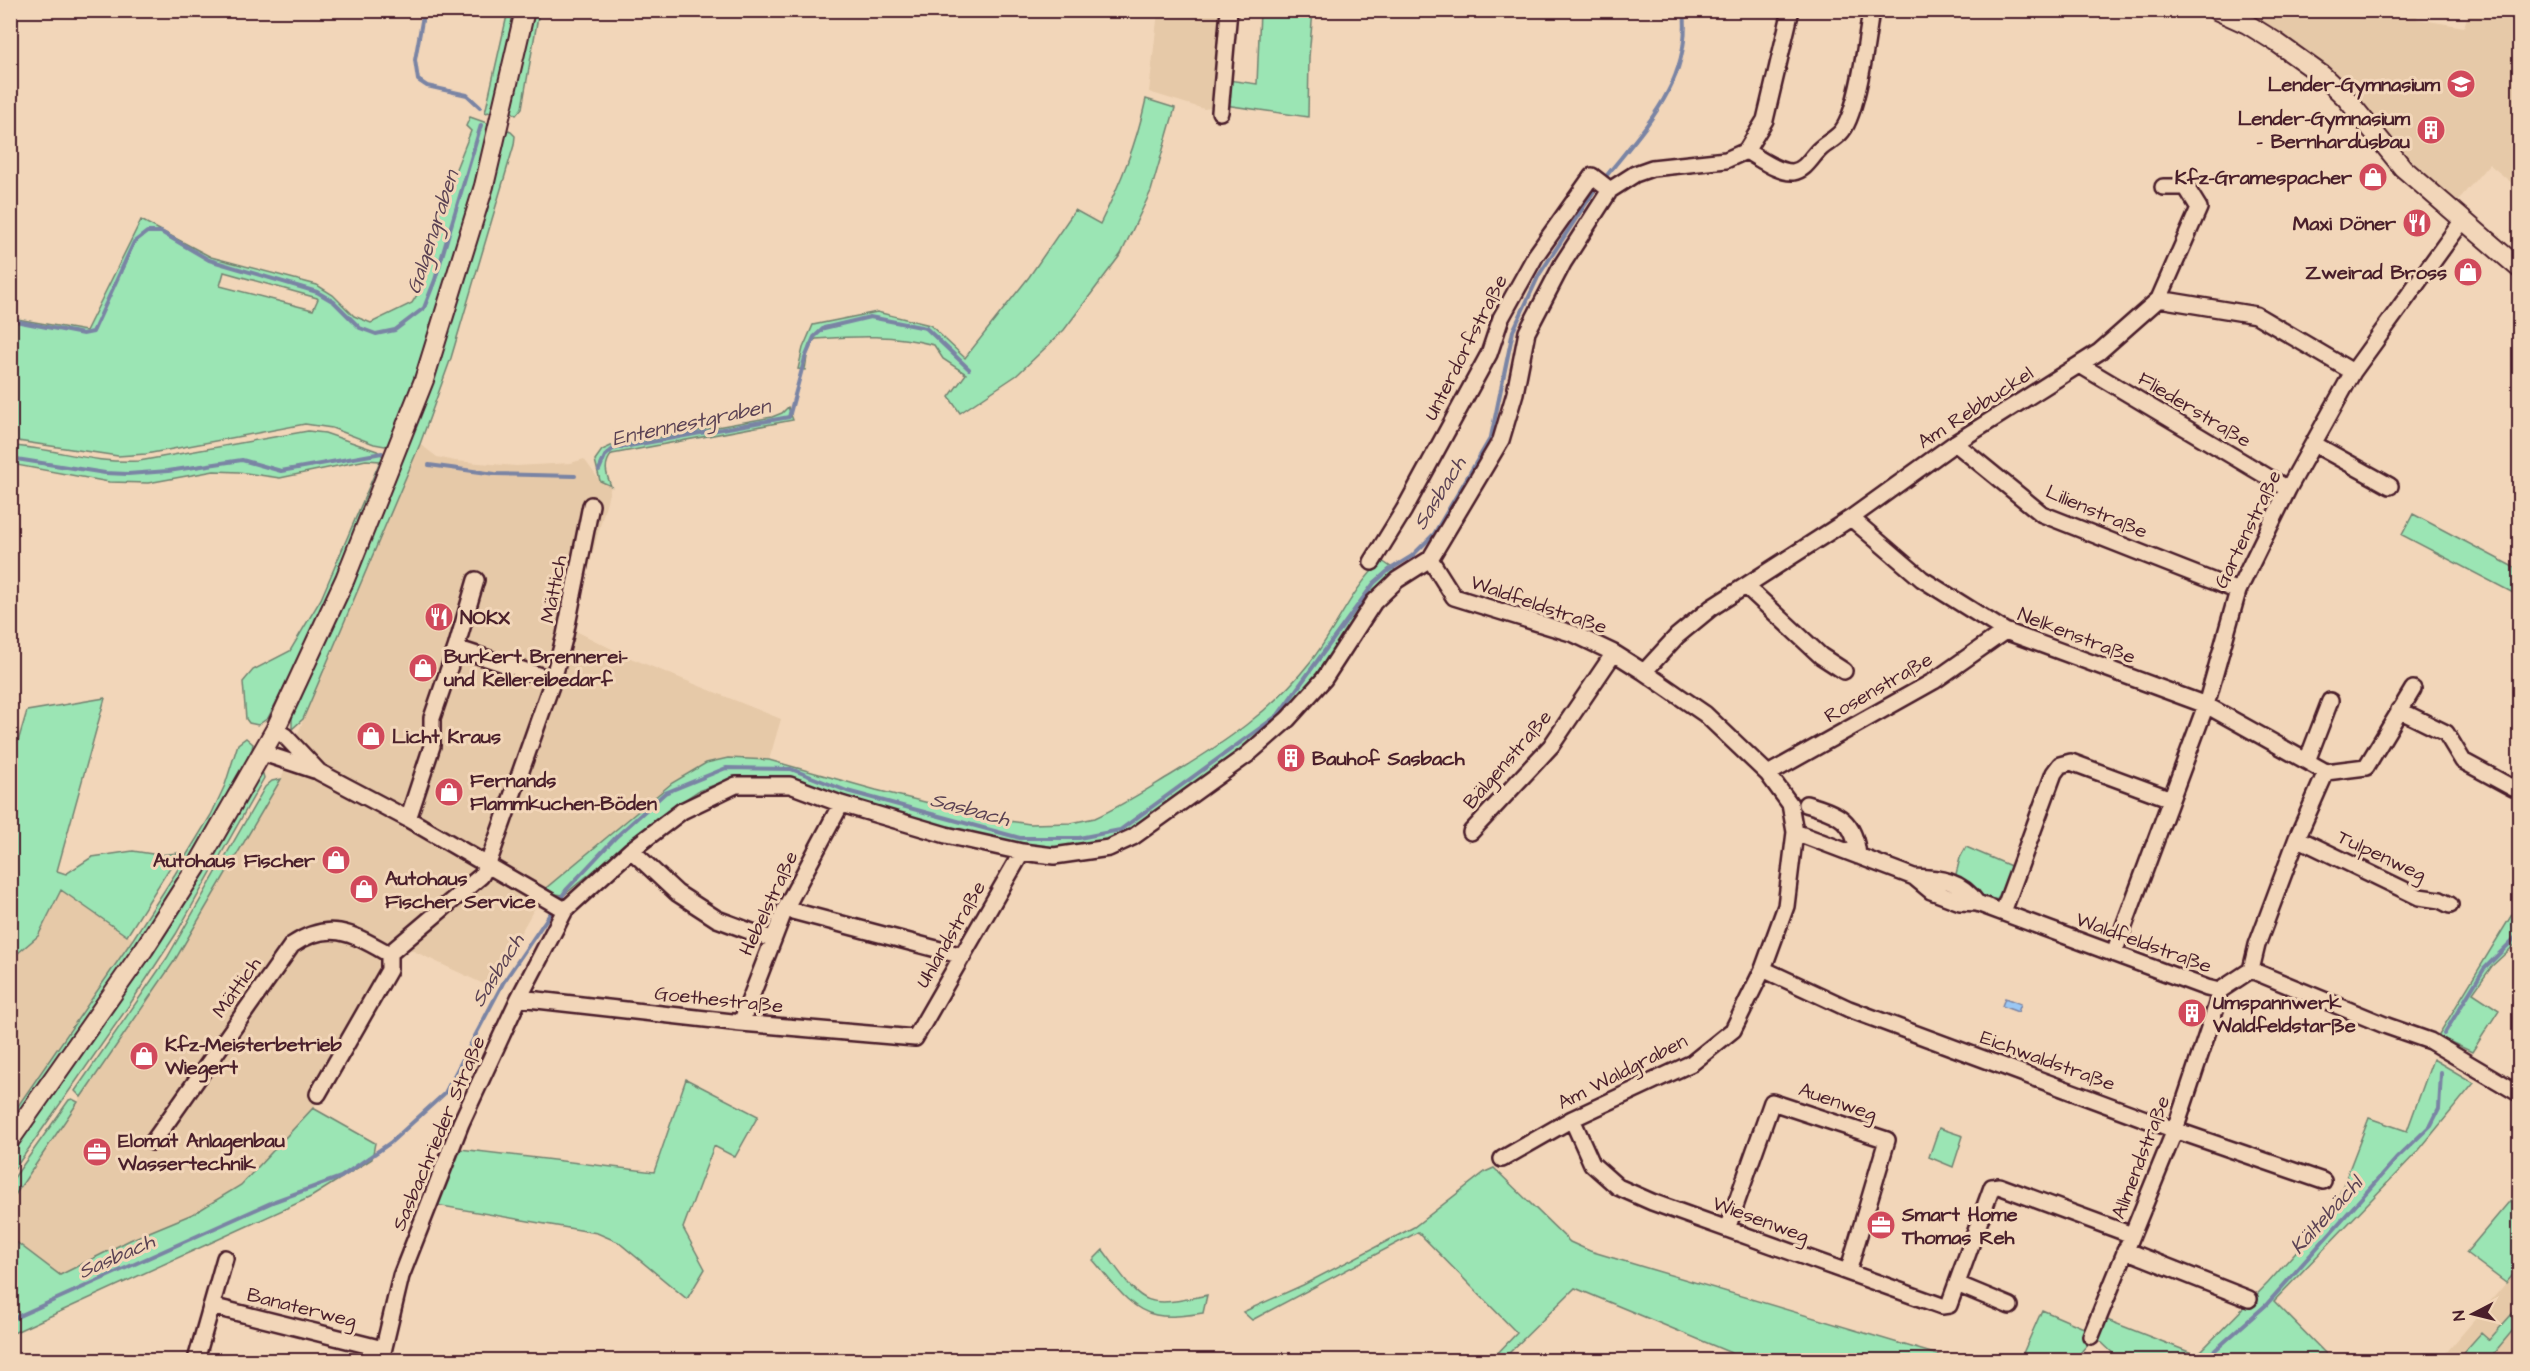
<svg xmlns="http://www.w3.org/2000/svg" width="2530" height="1371" font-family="'Architects Daughter',sans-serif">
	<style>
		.built { fill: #e6c9a8 }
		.green { fill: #9be5b4; stroke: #728270; stroke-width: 1.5; fill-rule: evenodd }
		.water { fill: #9ac7f4; stroke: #7a84a4; stroke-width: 1.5 }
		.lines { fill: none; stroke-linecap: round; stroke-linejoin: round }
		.stream { stroke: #7a84a4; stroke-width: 4 }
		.minor-casing { stroke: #4a1f2b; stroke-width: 20 }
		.tertiary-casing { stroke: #4a1f2b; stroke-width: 22 }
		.minor { stroke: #f2d6b9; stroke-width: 15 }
		.tertiary { stroke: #f2d6b9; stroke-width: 18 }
		.labels { text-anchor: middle; stroke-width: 6; stroke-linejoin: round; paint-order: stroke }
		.poi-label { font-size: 20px; font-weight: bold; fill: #4a1f2b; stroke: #f2d6b9; text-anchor: start }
		.street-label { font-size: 20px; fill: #4a1f2b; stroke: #f2d6b9 }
		.water-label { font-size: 21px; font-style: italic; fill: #5a4153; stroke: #f2d6b9 }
	</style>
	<rect width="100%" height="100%" fill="#f2d6b9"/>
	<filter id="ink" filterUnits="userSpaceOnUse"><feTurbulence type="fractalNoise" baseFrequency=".0167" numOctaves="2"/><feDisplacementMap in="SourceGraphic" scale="12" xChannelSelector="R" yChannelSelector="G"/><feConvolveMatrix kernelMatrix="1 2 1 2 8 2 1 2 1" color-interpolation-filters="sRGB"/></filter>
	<g filter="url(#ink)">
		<path class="built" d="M1158,11H1226L1217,107L1204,109L1149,92Z
			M2221,11H2418L2417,19L2464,27L2469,11H2519V189L2489,164L2455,204L2314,63Z
			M420,444L437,457L455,461L516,466L571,463L584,459L600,481L611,486L572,629L628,657L781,719L769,760L728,758L672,783L546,888L490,987L405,947L313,1108L241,1185L195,1213L130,1240L60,1275L11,1238L10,1201L175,960L281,779L308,707Z
			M61,890L133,939L11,1116V959L38,936Z
			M2519,1268V1360H2440L2506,1283Z"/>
		<path class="green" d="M508,11H518L494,111L485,113Z
			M530,11H539L522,108L516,115L511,111L510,105Z
			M1260,11H1313L1309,57L1308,117L1225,105L1228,80L1257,84Z
			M1146,99L1175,108L1151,191L1121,254L1064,330L1017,375L960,413L949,397L966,374L943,359L934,345C893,334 858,336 816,339L809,344L805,370L798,369L803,348L813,325L877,312L930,325L965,358L1029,277L1075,210L1100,224C1121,182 1136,145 1146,99Z
			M470,117L490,124L491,129L448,293L394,442L385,446L374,444L332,428L305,424L146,454L118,456L11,440V318L86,331L141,220L211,257L317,285L333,295L354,316L371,323L412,303L420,290L424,266L442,204L471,131L466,126ZM224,272L317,298L318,299L313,310L220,286Z
			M509,130L515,136L514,145L451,358L420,444L303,719L292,729V713L344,598L506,131Z
			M788,407L793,420L612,454C603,464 606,474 611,486L600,481L595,460L602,450L611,446L772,417L782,413Z
			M308,431L325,433L377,451L383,456L386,465L311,635L268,718L258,725L249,723L246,719L243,682L253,670L290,651L321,599L380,461L366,460L280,478L239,472L214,471L148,483L109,482L11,464V446C56,448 91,464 139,461Z
			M2413,514L2519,570V596L2402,535Z
			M1382,561L1398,572L1318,679L1251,746L1114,841L1055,849L1016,844L916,820L820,789L731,779L698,791L660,816L564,895L555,894L546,888L672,783L706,763L728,758L769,760L876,790L994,819L1030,824L1071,823L1095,818C1121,806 1146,790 1171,775C1224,743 1272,711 1311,661C1337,628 1351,589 1382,561Z
			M105,698L57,871L66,874L92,857L133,851L159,855L179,853L127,936L61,890L38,936L11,959V765L27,711Z
			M246,738L253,744L252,749L231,791L150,931L11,1132V1116L133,939L175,874L211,815L225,785L238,744Z
			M261,774H263L264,778L176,934L130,1004L11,1174V1153L77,1058L255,780Z
			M281,779L175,960L81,1097L75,1091L167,958L265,787L272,781Z
			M1966,847L2013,867L2001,900L1986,898L1955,878L1960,858Z
			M2519,875V941L2492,966L2473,993L2499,1010L2472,1052L2438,1036L2516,908L2517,877Z
			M2433,1059L2474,1083L2419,1150L2274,1301L2332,1360H2120L2098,1339L2102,1318L2197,1355L2268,1283L2334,1209L2369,1118L2407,1131Z
			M686,1079L758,1116L735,1157L714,1146L683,1228L705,1269L687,1299L618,1242L597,1233L436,1205L460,1149L654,1172Z
			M72,1099L78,1102L11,1201V1182L69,1100Z
			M313,1108L375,1143L372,1159L311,1197L11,1334V1238L60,1275L130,1240L195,1213L241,1185Z
			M1939,1128L1963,1136L1953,1167L1929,1157Z
			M1494,1168L1570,1242L1590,1251L1955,1360H1805L1790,1354L1783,1360H1748L1575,1288L1502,1360H1491L1517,1333L1418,1232L1252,1320L1243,1312L1303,1285L1414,1227L1485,1172Z
			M2519,1190V1268L2506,1283L2466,1253Z
			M1103,1250C1143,1303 1140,1310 1207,1295L1203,1313C1188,1315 1171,1318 1156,1315C1129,1310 1110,1279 1093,1260Z
			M2519,1306V1323L2488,1360H2457L2481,1333L2489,1340Z
			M2042,1310L2093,1332L2088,1344L2074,1360H2020Z"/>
		<path class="water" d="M2005,998L2021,1004L2018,1012L2002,1006Z"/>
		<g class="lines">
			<path class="stream" d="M424,10L415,60L418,80L427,86L467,95L480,107
				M1603,180C1644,128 1692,82 1684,10
				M10,320L83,334L93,332L134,242L147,232H161L209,260L317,292L334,302L360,328L376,334L395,330L424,308L435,280L481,125
				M10,458L105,473L128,474L168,471L242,460L281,471L382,453
				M429,465L495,474L575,476
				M599,470L605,456L613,449L789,417L805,358L814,337L824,328L870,317L926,328L969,369
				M558,902L567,889L617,836L665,793L726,768L791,769L847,791L1020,838H1079L1120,830L1278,715L1374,583L1389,570L1412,556L1434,534L1491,437L1513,331L1539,275L1598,185
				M2444,1034L2484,969L2520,933
				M10,1320L275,1201L341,1177L390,1143L445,1093L503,983L554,908
				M2204,1360L2266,1305L2396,1159L2431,1125L2439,1109L2441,1073"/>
			<g class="minor-casing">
				<path id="minor" d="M1220,112L1229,10
					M1746,151C1759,158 1778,173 1793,172C1806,170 1811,157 1820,149C1827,142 1836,139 1842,131C1858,111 1867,38 1871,10
					M2159,299L2199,208L2186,187H2163
					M2080,365L2288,489
					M1955,443L2042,514L2238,591
					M2314,444L2390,486
					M1851,518L1922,579L2005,631L2206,705L2326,772L2297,838L2257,945L2251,970
					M1430,559L1454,597L1574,634L1614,653L1644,672L1705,714L1768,774L1790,804L1795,832L1786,906L1763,969L1733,1030L1692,1063L1572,1119L1502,1159
					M1372,562L1404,510L1489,354L1501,318L1536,255L1592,176L1610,190
					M1747,587L1821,656L1844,671
					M456,648L476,580
					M1644,672L1677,636L1711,608L1851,518L1955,443L2099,352L2159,299L2256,315L2353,372
					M2399,710L2446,733L2463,761L2513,788
					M275,730L285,736L319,772L408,819L565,910
					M263,753L314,770
					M2307,761L2330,701
					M2326,772L2366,767L2413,689
					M1768,774L1934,681L2005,631
					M1806,804C1839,813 1855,821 1858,856
					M408,819L432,746V718L456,648L553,680
					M1471,832L1551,746L1614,653
					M1795,832L1914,877L1931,891L1960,902L1977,903L2207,988L2219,991L2251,970
					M2297,838L2419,897L2440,900L2450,905
					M631,850L677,893L717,919L771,939
					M1914,877C1940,878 1961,880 1977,903
					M785,909L963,956
					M2003,912L2054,773L2060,765L2071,762L2171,799
					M2114,953L2206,705L2238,591L2288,489L2353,372L2463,220
					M389,954L481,876L488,864L553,680L565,635L591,505
					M1763,969L1849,1009L2175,1130L2323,1181
					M2251,970L2387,1026L2430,1041L2520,1094
					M519,998L741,1023L915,1038L1022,852
					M741,1023L785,909L841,804
					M1572,1119L1592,1164L1618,1187L1652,1202L1942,1306L1949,1305L1992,1187L1999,1186L2132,1235
					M153,1142L292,945C330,919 353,934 389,954V970L318,1094
					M1727,1229L1772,1102L1887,1140L1848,1272
					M2125,1250L2249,1299
					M1957,1284L2010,1306
					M211,1306L383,1349
					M2091,1336L2175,1130L2217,1004L2219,991
					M196,1360L225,1258
					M381,1360L401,1276L461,1123L519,998L565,910L631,850L682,811L736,785H790L841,804L946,835L1022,852L1054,856L1109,848L1133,837L1247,755L1288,719L1324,679L1374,602L1397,580L1430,559L1501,440L1515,393L1527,332L1563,263L1610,190L1635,174L1652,168L1726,160L1746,151L1765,120L1791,10"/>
			</g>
			<g class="tertiary-casing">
				<path id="tertiary" d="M2216,10L2247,24L2276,42L2322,75L2346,98L2403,168L2520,269
					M10,1140L144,949L196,868L275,730L345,579L424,380L484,186L525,10"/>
			</g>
			<use href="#minor" class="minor"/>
			<use href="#tertiary" class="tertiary"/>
		</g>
	</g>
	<defs>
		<g id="school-disc" transform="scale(1.5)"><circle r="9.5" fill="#d1495b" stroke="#f2d6b9"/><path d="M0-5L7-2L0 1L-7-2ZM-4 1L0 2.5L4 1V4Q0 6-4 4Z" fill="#fff"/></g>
		<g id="building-disc" transform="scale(1.5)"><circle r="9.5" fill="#d1495b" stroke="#f2d6b9"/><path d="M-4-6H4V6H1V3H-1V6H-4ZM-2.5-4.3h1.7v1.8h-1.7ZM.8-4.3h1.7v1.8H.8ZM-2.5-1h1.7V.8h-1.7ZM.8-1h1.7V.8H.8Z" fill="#fff"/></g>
		<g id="shop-disc" transform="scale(1.5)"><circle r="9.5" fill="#d1495b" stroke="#f2d6b9"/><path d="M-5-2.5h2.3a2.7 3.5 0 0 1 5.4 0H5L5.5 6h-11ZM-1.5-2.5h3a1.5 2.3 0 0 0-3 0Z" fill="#fff"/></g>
		<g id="restaurant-disc" transform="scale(1.5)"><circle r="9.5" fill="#d1495b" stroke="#f2d6b9"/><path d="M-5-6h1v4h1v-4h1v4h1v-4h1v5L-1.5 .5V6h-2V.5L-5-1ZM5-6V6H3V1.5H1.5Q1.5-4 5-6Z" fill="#fff"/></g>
		<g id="office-disc" transform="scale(1.5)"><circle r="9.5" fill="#d1495b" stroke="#f2d6b9"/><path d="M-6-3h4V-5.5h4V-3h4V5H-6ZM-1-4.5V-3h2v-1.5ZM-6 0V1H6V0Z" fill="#fff"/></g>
	</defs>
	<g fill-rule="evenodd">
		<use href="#school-disc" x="2461" y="84"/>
		<use href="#building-disc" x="2431" y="130"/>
		<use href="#shop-disc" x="2373" y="177"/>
		<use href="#restaurant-disc" x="2417" y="223"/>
		<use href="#shop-disc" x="2468" y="272"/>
		<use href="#restaurant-disc" x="439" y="617"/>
		<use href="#shop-disc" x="423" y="668"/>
		<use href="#shop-disc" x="371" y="736"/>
		<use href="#building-disc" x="1291" y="758"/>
		<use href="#shop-disc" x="449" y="792"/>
		<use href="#shop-disc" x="336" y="860"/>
		<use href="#shop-disc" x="364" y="889"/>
		<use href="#building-disc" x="2192" y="1013"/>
		<use href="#shop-disc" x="144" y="1056"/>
		<use href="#office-disc" x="97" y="1152"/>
		<use href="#office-disc" x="1881" y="1225"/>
	</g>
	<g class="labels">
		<g class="poi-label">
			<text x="2440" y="91" text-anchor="end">Lender-Gymnasium</text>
			<text x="2410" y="125" text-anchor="end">Lender-Gymnasium<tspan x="2410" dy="23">- Bernhardusbau</tspan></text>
			<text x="2352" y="184" text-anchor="end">Kfz-Gramespacher</text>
			<text x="2396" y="230" text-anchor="end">Maxi Döner</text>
			<text x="2447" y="279" text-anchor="end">Zweirad Bross</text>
			<text x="460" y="624">NOKX</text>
			<text x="444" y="663">Burkert Brennerei-<tspan x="444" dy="23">und Kellereibedarf</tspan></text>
			<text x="392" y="743">Licht Kraus</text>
			<text x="1312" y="765">Bauhof Sasbach</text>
			<text x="470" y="787">Fernands<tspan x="470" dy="23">Flammkuchen-Böden</tspan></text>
			<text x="315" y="867" text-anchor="end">Autohaus Fischer</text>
			<text x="385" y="885">Autohaus<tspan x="385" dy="23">Fischer Service</tspan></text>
			<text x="2213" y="1009">Umspannwerk<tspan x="2213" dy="23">Waldfeldstarße</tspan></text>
			<text x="165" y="1051">Kfz-Meisterbetrieb<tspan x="165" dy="23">Wiegert</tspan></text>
			<text x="118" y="1147">Elomat Anlagenbau<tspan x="118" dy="23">Wassertechnik</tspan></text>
			<text x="1902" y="1221">Smart Home<tspan x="1902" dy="23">Thomas Reh</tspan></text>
		</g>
		<g class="street-label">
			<text transform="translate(1465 347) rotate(-63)" y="7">Unterdorfstraße</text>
			<text transform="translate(1975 407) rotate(-33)" y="7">Am Rebbuckel</text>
			<text transform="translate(2195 409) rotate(31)" y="7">Fliederstraße</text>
			<text transform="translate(2097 511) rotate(23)" y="7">Lilienstraße</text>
			<text transform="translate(2247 529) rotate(-64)" y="7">Gartenstraße</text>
			<text transform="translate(553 589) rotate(-79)" y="7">Mättich</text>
			<text transform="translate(1539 604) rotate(19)" y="7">Waldfeldstraße</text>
			<text transform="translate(2077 635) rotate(21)" y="7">Nelkenstraße</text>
			<text transform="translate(1878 687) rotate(-30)" y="7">Rosenstraße</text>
			<text transform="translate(1507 759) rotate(-49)" y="7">Bälgenstraße</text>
			<text transform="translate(2382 855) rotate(25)" y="7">Tulpenweg</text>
			<text transform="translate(768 903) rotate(-65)" y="7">Hebelstraße</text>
			<text transform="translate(950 934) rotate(-60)" y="7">Uhlandstraße</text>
			<text transform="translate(2144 942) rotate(20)" y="7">Waldfeldstraße</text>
			<text transform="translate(236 987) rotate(-55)" y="7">Mättich</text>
			<text transform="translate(719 999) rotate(6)" y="7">Goethestraße</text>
			<text transform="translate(2048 1060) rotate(20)" y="7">Eichwaldstraße</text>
			<text transform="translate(1622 1071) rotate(-27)" y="7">Am Waldgraben</text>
			<text transform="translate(1838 1101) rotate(19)" y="7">Auenweg</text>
			<text transform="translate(438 1133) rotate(-67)" y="7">Sasbachrieder Straße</text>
			<text transform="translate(2140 1157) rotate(-69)" y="7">Allmendstraße</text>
			<text transform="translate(1761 1219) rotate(20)" y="7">Wiesenweg</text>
			<text transform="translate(302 1307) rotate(14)" y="7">Banaterweg</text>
		</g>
		<g class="water-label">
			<text transform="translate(432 232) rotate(-72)" y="7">Galgengraben</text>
			<text transform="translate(691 422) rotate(-12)" y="7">Entennestgraben</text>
			<text transform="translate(1439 493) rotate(-58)" y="7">Sasbach</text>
			<text transform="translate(970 809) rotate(15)" y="7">Sasbach</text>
			<text transform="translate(497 970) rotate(-58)" y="7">Sasbach</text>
			<text transform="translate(2326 1215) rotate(-48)" y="7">Kältebächl</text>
			<text transform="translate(116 1256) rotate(-24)" y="7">Sasbach</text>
		</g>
	</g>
	<rect width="2530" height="1371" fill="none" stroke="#f2d6b9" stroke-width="36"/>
	<rect x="18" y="18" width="2494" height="1335" fill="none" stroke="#4a1f2b" stroke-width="2" filter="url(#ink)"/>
	<g transform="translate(2473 1314) rotate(263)" stroke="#f2d6b9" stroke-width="4.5" paint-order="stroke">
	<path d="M0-4.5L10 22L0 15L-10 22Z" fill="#4a1f2b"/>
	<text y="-9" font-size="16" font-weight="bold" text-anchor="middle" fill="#4a1f2b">N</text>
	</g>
</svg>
